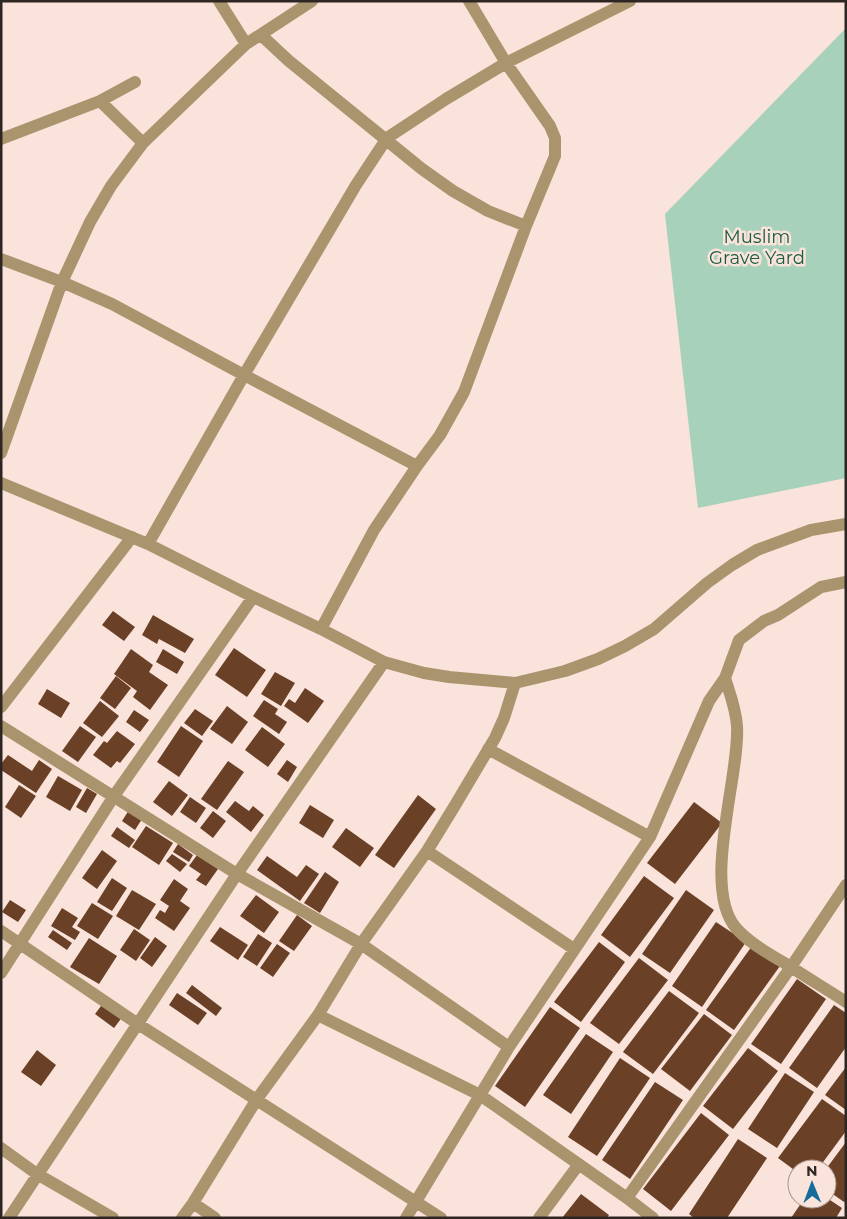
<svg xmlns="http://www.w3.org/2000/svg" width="847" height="1219" font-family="Montserrat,sans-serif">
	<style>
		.green { fill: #a8d1bc }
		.building { fill: #6a4027 }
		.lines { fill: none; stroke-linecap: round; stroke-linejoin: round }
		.minor { stroke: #aa946e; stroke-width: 12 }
		.labels { text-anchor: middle; stroke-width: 5; stroke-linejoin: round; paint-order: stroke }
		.park-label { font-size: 18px; fill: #185c42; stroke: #f9e3da }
	</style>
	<rect width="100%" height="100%" fill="#f9e3da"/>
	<path class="green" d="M846,28V478L698,508L665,214Z"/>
	<path class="building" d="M113,611L135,627L124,641L102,625Z
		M153,615L194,639L185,653L159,639L157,644L142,635Z
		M234,648L266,670L247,697L215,675Z
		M131,649L153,665L149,672L168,685L150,710L133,697L137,691L114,674Z
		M163,649L184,662L177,674L156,662Z
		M275,672L295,683L281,706L261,694Z
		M116,676L131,688L115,709L100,698Z
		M305,688L324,701L308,723L284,706L289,699L295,703Z
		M47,689L70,703L61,718L38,704Z
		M264,700L278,709L275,714L287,722L279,734L253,716Z
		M100,701L119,716L102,737L83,723Z
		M227,706L248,722L232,744L210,729Z
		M195,709L213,721L202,736L184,723Z
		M134,710L149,720L140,732L126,722Z
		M80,726L96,737L78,762L62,751Z
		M181,726L203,741L179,777L157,762Z
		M262,727L285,744L268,767L245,750Z
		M117,731L135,744L120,763L117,761L111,768L93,755L104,741L107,743Z
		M8,755L32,771L39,760L52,769L36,793L1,770V764Z
		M287,760L297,767L288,782L277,774Z
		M228,761L244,772L217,810L201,799Z
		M58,776L82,790L70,811L46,797Z
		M169,781L188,795L172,816L153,802Z
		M19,785L36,796L21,818L5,807Z
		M87,788L97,794L86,813L76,807Z
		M418,795L436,809L394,868L375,855Z
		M190,797L206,808L196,823L180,812Z
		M235,801L249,811L253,806L264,815L251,832L226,812Z
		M694,802L722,823L675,884L647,863Z
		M310,805L334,820L323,838L299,823Z
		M129,810L142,819L135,830L122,821Z
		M213,811L226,821L213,838L200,828Z
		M146,826L173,843L159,865L132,847Z
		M117,827L135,840L129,848L111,836Z
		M346,828L374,848L360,867L332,847Z
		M178,844L193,855L189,862L173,852Z
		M102,850L117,861L97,889L82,878Z
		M172,854L187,864L180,872L166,861Z
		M197,855L218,869L206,886L196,880L201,874L189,866Z
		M267,856L297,877L306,865L319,874L300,901L257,870Z
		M325,872L339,882L320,913L304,903Z
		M644,876L674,898L630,957L601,935Z
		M112,878L127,888L112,911L97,902Z
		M174,879L188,889L180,901L190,908L174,931L155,918L160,910L165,913L169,906L160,900Z
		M132,890L156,904L139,930L116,916Z
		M686,890L714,910L670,973L642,954Z
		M256,895L279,912L264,933L240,916Z
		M10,900L26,910L18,922L2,912Z
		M92,903L113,916L98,939L77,926Z
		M62,908L78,918L72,927L80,932L75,940L51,926Z
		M297,915L312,926L294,951L279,941Z
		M716,922L746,942L702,1007L672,986Z
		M220,927L248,945L238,960L210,941Z
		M134,929L150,940L136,961L120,950Z
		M53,930L72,943L67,950L48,937Z
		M258,934L272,943L257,966L243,957Z
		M155,937L167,946L152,967L140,958Z
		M89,938L117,956L99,984L70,967Z
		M599,942L625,962L581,1022L554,1002Z
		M277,944L290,953L273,977L260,968Z
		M752,946L780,966L734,1030L706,1010Z
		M639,958L668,980L619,1044L590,1023Z
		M797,979L826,999L781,1064L751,1044Z
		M192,985L222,1008L216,1016L186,993Z
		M669,991L699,1013L653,1074L623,1052Z
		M177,993L207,1013L198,1025L169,1005Z
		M104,1002L123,1016L114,1028L95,1014Z
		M834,1005L846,1013V1047L817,1088L789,1068Z
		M550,1007L580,1028L525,1107L495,1086Z
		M704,1014L732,1035L690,1091L661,1069Z
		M586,1034L613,1052L571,1114L543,1095Z
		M748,1048L778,1071L733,1129L703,1106Z
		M37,1050L56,1065L41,1086L21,1072Z
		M620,1058L650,1078L597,1156L568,1137Z
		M846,1067V1110L825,1095Z
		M785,1073L814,1092L777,1148L748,1129Z
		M655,1082L683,1100L630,1179L602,1160Z
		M822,1099L846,1116V1131L818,1169H797V1172L778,1158Z
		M701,1113L729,1135L671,1211L643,1189Z
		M738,1139L767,1158L727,1218H694L689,1214Z
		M846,1142V1200L844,1202L827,1190L826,1169Z
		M581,1194L609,1215L607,1218H562Z
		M827,1198L842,1208L836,1218H791L804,1199H827Z"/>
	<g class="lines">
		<path class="minor" d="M219,1L246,44
			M261,35L289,61L422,169L453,191L488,211L526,226
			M100,101L143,143
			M1,139L100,101L135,82
			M1,259L62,282L112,304L244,375L417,466
			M1,453L62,282L90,222L111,186L143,143L246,44L312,1
			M1,483L148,544L253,597L321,629L384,662L424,673L449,677L515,683L565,671L598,659L625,646L654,629L707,583L732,565L757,550L811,530L846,524
			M148,544L244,375L356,185L387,138L446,99L506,63L630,1
			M321,629L374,530L417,466L440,435L464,392L526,226L555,156V138L550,126L506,63L469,1
			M725,678C730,694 736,709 737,726C740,776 701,887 736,928C750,944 773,956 791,967C809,979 828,990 846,1002
			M1,707L132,537
			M1,726L237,874L361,944L509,1047
			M488,749L650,837
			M427,851L574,949
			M1,931L138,1024L441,1218
			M1,973L114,796L253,597
			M318,1015L480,1095L627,1198L653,1218
			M1,1148L37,1174L113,1218
			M627,1198L791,967L846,885
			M193,1203L215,1218
			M9,1218L237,874L384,662
			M182,1218L193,1203L257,1099L318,1015L361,944L427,851L454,807L495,738L504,718L515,683
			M406,1218L509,1047L650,837L709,701L725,678L739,640L764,621L778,615L821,587L846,582
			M539,1218L579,1164"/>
	</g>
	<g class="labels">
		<g class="park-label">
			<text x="757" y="243">Muslim<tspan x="757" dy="21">Grave Yard</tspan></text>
		</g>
	</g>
	<rect width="847" height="1219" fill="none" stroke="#2e2623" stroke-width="5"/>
	<g transform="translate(812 1184) rotate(359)"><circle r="24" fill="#f9e3da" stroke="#a89791"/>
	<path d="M0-4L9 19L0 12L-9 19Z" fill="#156b9c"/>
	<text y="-8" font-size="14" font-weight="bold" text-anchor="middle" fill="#2e2623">N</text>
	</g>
</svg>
